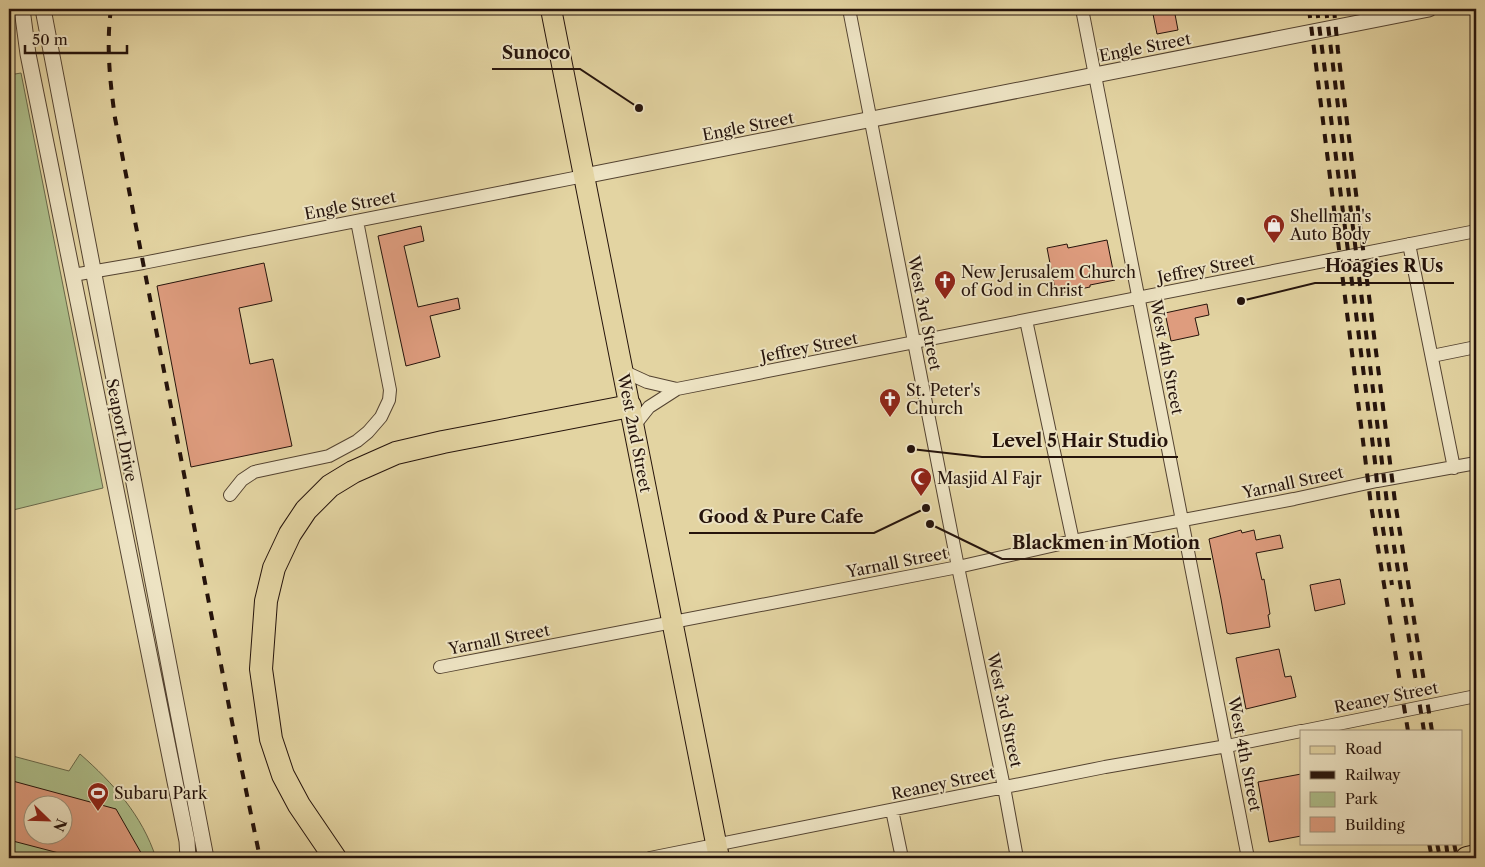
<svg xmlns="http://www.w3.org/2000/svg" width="1485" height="867" font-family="'Libre Caslon Text',serif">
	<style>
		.green { fill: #adbe8a; stroke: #69684a; fill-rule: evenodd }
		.building { fill: #de9c7e; stroke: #25130b; fill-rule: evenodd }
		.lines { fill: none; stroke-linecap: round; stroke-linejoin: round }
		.minor-casing { stroke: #544331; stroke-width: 14 }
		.tertiary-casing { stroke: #544331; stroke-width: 17 }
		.primary-casing { stroke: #25130b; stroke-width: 22 }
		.motorway-casing { stroke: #25130b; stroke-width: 24 }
		.minor { stroke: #ede3c3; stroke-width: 12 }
		.tertiary { stroke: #ede3c3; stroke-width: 15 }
		.primary { stroke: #e3d4a2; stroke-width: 20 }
		.motorway { stroke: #e3d4a2; stroke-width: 22 }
		.rail { stroke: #25130b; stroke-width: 4; stroke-dasharray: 9 9; stroke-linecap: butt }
		.labels { text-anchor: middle; stroke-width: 4; stroke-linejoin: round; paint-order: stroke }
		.street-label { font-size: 16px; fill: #25130b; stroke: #ede3c3 }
		.poi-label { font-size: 16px; fill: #25130b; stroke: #ede3c3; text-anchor: start }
		.leader { fill: none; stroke: #25130b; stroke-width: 2 }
		.callout-dot { fill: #25130b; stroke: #ede3c3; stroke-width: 2 }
		.callout-label { font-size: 18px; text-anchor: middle; font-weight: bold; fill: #25130b; stroke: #ede3c3; stroke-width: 4; stroke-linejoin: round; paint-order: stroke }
	</style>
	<rect width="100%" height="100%" fill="#e3d4a2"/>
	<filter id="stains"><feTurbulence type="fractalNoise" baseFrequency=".004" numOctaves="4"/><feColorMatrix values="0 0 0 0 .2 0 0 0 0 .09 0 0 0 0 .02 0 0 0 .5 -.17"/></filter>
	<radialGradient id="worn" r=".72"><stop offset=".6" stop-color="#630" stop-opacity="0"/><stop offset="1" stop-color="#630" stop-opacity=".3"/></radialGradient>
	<path class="green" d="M21,73L103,488L9,511V75Z
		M80,754C113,783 142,815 156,858H9V755L69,771ZM32,804H62V834H32Z"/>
	<path class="building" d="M1152,9H1174L1178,30L1157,34Z
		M421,226L424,241L404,246L418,307L458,298L460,309L430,316L440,357L406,366L378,236Z
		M1107,240L1115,280L1090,285V287L1056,294L1047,248L1067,244L1068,248Z
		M264,263L272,301L239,308L250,364L273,359L292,446L191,467L157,286Z
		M1207,304L1209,315L1195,318L1199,335L1171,341L1165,313Z
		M1241,530L1242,533L1254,530L1256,540L1280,535L1283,548L1256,553L1262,580L1264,579L1270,614L1268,615L1270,627L1230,634L1227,633L1221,599L1209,539Z
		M1340,579L1345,604L1315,611L1310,585Z
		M1279,649L1285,677L1291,676L1296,697L1246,709L1236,658Z
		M1301,774V836L1269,842L1258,782Z
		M9,780L116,809L144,858H78L9,840ZM32,804H62V834H32Z"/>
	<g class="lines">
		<g class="minor-casing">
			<path id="minor" d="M849,9L958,567L1004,787L1017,858
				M1082,9L1248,858
				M1409,244L1454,468
				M73,275L143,263L584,176
				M1026,320L1073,541
				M1432,356L1476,347
				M623,371L647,382L677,389
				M634,426L649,407L677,389L1476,231
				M230,495L242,480L254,472L329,456L357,441L368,432L381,417L389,400L390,390L357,221
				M440,667L958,567L1073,541L1294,499L1377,481L1476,463
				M1303,731L1476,696
				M892,810L902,858
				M650,858L1105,767L1227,746L1301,731"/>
		</g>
		<g class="tertiary-casing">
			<path id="tertiary" d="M22,9L28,54L187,841L188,858
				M43,9L206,858
				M584,176L1429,9"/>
		</g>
		<g class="primary-casing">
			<path id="primary" d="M551,9L719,858"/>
		</g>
		<g class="motorway-casing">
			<path id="motorway" d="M335,858L299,805L283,775L271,739L261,669L266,601L274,568L290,534L306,510L330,486L353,472L396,453L443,442L630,406
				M1467,858L1476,856"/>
		</g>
		<use href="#minor" class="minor"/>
		<use href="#tertiary" class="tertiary"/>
		<use href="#primary" class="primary"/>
		<use href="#motorway" class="motorway"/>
		<path class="rail" d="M111,9C106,45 110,82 115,118L234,732L260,858
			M1309,9L1371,505L1408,731
			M1317,9L1375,462L1379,504L1392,585
			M1326,9L1387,503L1424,731
			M1334,9L1338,51L1395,502L1432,731
			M1429,843L1432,858
			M1437,843L1440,858
			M1446,843L1448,858
			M1454,843L1457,858"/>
	</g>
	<defs>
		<g id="shop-pin" transform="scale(1.125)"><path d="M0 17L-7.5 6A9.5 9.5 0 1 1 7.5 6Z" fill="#8f2418" stroke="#ede3c3"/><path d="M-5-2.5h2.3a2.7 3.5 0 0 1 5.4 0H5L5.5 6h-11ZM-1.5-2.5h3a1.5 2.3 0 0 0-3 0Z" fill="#fff"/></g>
		<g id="church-pin" transform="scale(1.125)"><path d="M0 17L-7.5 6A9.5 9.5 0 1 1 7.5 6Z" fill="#8f2418" stroke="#ede3c3"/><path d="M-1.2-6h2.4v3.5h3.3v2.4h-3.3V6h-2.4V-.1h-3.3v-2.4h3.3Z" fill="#fff"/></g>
		<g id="mosque-pin" transform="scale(1.125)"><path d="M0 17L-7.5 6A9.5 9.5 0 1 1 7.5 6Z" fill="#8f2418" stroke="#ede3c3"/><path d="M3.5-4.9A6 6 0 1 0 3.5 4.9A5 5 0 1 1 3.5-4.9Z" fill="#fff"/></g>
		<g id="stadium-pin" transform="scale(1.125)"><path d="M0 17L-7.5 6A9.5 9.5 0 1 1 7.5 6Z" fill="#8f2418" stroke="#ede3c3"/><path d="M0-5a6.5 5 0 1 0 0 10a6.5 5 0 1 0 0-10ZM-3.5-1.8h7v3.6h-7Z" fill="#fff"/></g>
	</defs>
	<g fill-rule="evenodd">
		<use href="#shop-pin" x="1274" y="225"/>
		<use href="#church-pin" x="945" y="281"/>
		<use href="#church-pin" x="890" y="399"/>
		<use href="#mosque-pin" x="921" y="478"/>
		<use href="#stadium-pin" x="98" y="793"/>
	</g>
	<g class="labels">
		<g class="street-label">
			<text transform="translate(1145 47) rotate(-11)" y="6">Engle Street</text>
			<text transform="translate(748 126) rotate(-11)" y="6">Engle Street</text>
			<text transform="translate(350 205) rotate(-11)" y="6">Engle Street</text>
			<text transform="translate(1206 268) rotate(-11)" y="6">Jeffrey Street</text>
			<text transform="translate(925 313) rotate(79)" y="6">West 3rd Street</text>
			<text transform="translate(809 347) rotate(-11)" y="6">Jeffrey Street</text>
			<text transform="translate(1167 357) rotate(79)" y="6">West 4th Street</text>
			<text transform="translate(122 430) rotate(79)" y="6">Seaport Drive</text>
			<text transform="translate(635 433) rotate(79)" y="6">West 2nd Street</text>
			<text transform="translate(1293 482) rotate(-12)" y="6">Yarnall Street</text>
			<text transform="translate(897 562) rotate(-11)" y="6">Yarnall Street</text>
			<text transform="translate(499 639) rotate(-11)" y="6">Yarnall Street</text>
			<text transform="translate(1386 697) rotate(-11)" y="6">Reaney Street</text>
			<text transform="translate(1005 710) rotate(78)" y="6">West 3rd Street</text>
			<text transform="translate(1245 754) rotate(79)" y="6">West 4th Street</text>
			<text transform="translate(943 783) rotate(-12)" y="6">Reaney Street</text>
		</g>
		<g class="poi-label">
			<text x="1290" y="222">Shellman's<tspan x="1290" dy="18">Auto Body</tspan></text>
			<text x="961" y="278">New Jerusalem Church<tspan x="961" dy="18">of God in Christ</tspan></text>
			<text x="906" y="396">St. Peter's<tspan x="906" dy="18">Church</tspan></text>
			<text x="937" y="484">Masjid Al Fajr</text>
			<text x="114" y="799">Subaru Park</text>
		</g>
	</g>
	<path class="leader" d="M639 108L580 69H492M1241 301L1315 283H1454M911 449L982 457H1178M926 508L874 533H689M930 524L1002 559H1211"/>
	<g class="callout-dot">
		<circle cx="639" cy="108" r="5"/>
		<circle cx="1241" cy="301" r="5"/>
		<circle cx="911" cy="449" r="5"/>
		<circle cx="926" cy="508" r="5"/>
		<circle cx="930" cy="524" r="5"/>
	</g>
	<g class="callout-label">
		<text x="536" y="59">Sunoco</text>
		<text x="1384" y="272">Hoagies R Us</text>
		<text x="1080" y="447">Level 5 Hair Studio</text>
		<text x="781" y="523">Good &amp; Pure Cafe</text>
		<text x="1106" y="549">Blackmen in Motion</text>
	</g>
	<rect width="1485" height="867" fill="none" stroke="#e3d4a2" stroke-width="30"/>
	<rect x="10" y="10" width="1465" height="847" fill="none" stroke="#25130b" stroke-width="2.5"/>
	<rect x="15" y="15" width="1455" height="837" fill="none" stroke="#25130b"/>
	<rect x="1300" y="730" width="162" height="115" fill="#ede3c3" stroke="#9d9079"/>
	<rect x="1310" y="746" width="25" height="8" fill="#e3d4a2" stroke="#9d9079"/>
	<text x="1345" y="754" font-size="15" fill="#25130b">Road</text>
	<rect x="1310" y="771" width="25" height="8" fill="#25130b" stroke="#9d9079"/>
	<text x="1345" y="780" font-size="15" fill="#25130b">Railway</text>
	<rect x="1310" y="792" width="25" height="15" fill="#adbe8a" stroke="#9d9079"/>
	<text x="1345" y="804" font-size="15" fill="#25130b">Park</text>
	<rect x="1310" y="817" width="25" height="15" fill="#de9c7e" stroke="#9d9079"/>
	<text x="1345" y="830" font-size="15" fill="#25130b">Building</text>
	<g transform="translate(48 820) rotate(113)"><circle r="24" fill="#ede3c3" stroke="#9d9079"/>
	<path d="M0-4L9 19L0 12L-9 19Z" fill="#8f2418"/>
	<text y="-8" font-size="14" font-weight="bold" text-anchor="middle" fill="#25130b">N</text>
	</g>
	<path d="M25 45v8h102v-8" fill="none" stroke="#25130b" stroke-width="2.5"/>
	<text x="32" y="45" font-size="15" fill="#25130b" stroke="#ede3c3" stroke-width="4" paint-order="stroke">50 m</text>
	<rect width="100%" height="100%" filter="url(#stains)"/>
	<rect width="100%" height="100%" fill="url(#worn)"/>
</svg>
